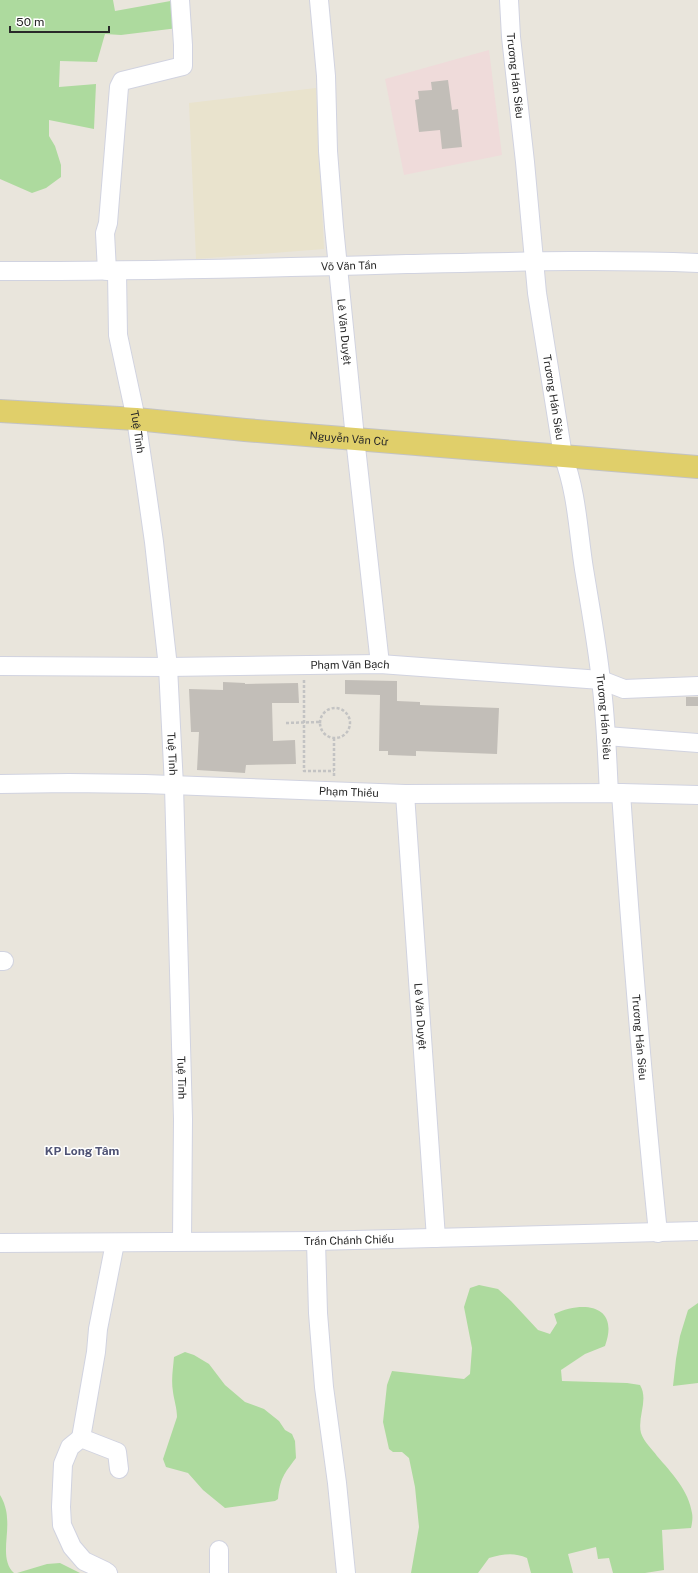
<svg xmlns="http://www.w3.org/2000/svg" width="698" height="1573" font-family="'Public Sans',sans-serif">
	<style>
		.education { fill: #e9e3cd }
		.medical { fill: #efdbda }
		.green { fill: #adda9e }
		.building { fill: #c2beb8 }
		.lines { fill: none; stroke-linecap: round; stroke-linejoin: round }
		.minor-casing { stroke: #d1d3e0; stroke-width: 20 }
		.major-casing { stroke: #c3c3c3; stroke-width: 24 }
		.path { stroke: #c3c3c3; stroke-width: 2.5; stroke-dasharray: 3 2; stroke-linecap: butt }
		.minor { stroke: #fff; stroke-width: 18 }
		.major { stroke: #e0cf6a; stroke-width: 22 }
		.labels { text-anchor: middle; stroke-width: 3; stroke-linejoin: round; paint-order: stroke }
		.street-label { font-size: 11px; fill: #292929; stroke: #fff }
		.neighbourhood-label { font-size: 12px; font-weight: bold; fill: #4e5274; stroke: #fff }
	</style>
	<rect width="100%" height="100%" fill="#e9e5dc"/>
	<path class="education" d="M316,88L324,249L196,259L189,103Z"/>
	<path class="medical" d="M489,50L502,155L404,175L385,79Z"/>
	<path class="green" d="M0,0H113L115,11L176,0L178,28L121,35L105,34L97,62L60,61L59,87L96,84L94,129L49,120V136L55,146L61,165V177L46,188L32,193L0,179Z
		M479,1285L498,1289L511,1301L538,1330L550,1334L557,1323L554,1314C584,1300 620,1305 605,1346L585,1354L561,1370L562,1381L627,1383L640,1385C649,1400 637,1417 641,1433C644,1442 652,1449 657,1456C671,1472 689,1491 692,1513C693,1518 692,1524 691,1528L662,1530L664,1570L645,1573H613L609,1558L598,1559L596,1547L568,1554L573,1573H531L527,1558C514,1552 503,1554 489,1558L478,1573H411L419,1527L415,1487L409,1458L402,1452H393L389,1449L383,1422L387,1385L392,1371L464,1379L470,1374L472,1348L464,1307L470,1288Z
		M698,1303V1383L673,1386L676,1359L680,1336L688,1310Z
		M185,1352L194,1355L209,1364L225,1385L245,1402L264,1409L279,1421L285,1430L292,1434L295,1441L296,1458C284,1474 280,1478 278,1499L275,1501L225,1508L203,1490L188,1473L166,1467L163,1459L177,1417C177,1408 174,1400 173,1392C171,1380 173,1369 174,1357Z
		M0,1495C4,1501 7,1511 7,1518C9,1537 0,1560 14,1573H0Z
		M60,1563L80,1573H17L47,1564Z"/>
	<path class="building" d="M448,80L452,110L458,109L462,147L442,149L440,130L419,132L415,100L419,99L418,91L432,90L431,82Z
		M345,680L397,681V701L420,702V705L499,708L497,754L416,751V756L388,755V751H379L380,695L345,694Z
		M223,682L245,683V684L298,683L299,703H272L273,741L295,740L296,764L246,765L245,773L197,770L199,732H191L189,689L223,690Z
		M686,697H698V706H686Z"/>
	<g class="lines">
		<g class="minor-casing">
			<g id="minor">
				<path id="s1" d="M319,0L326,76L328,151L334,227L355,438L380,664"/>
				<path id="s2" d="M509,0L511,37L525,162L537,293L563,456C577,492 578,531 584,569C590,606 597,643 601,681C606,718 607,756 609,793"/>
				<path id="s3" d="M0,271C136,271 271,268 407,264C504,262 601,259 698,263"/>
				<path d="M107,271L105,233L108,223L119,87L122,81L183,66V45L180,0"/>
				<path id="s4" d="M117,272L118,335L136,419L145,479L154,542L168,667L174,786L183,1119L182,1241"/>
				<path id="s5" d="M0,666L168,667L380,664L601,680L624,689L698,686"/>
				<path d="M606,736L698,743"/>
				<path id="s6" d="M0,784L69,783L145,784L405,794L621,793L698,795"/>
				<path id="s7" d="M621,793C631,940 643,1087 658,1233"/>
				<path id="s8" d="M405,794L436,1238"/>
				<path d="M0,961H4"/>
				<path d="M316,1241L318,1313L324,1387L337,1483L346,1573"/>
				<path id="s9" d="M0,1243L316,1241L698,1231"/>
				<path d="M81,1438L96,1352L98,1329L115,1243"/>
				<path d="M219,1550V1573"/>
				<path d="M108,1573L105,1571L84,1561L72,1547L62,1525L61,1507L63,1464L70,1447L81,1438L117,1452L119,1469"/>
			</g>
		</g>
		<g class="major-casing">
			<g id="major">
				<path id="s10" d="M0,411L136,419L245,430L698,467"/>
			</g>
		</g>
		<path class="path" d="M304,680V771H334
			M320 723a15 15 0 1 1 30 0a15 15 0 1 1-30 0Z
			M286,723L320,722
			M334,738V777"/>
		<use href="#minor" class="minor"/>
		<use href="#major" class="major"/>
	</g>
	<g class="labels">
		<g class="street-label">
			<text dy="4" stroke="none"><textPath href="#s2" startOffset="76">Trương Hán Siêu</textPath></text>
			<text dy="4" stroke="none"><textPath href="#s3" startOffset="349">Võ Văn Tần</textPath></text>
			<text dy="4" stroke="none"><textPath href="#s1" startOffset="333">Lê Văn Duyệt</textPath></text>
			<text dy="4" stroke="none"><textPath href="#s2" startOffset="400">Trương Hán Siêu</textPath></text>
			<text dy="4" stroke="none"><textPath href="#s4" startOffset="162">Tuệ Tĩnh</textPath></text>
			<text dy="4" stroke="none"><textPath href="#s10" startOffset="350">Nguyễn Văn Cừ</textPath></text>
			<text dy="4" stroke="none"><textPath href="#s5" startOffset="350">Phạm Văn Bạch</textPath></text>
			<text dy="4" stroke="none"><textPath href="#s2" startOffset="724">Trương Hán Siêu</textPath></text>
			<text dy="4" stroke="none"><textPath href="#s4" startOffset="486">Tuệ Tĩnh</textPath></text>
			<text dy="4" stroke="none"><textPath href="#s6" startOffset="349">Phạm Thiều</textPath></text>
			<text dy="4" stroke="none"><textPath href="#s8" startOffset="223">Lê Văn Duyệt</textPath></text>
			<text dy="4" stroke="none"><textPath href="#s7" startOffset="245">Trương Hán Siêu</textPath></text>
			<text dy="4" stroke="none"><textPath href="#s4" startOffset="810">Tuệ Tĩnh</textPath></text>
			<text dy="4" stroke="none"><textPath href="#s9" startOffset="349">Trần Chánh Chiếu</textPath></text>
		</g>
		<g class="neighbourhood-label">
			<text x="82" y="1155">KP Long Tâm</text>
		</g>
	</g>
	<path d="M10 26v6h99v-6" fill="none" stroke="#292929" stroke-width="2"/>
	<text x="16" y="26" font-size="12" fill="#292929" stroke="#ffffff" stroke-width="3" paint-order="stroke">50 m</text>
</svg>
